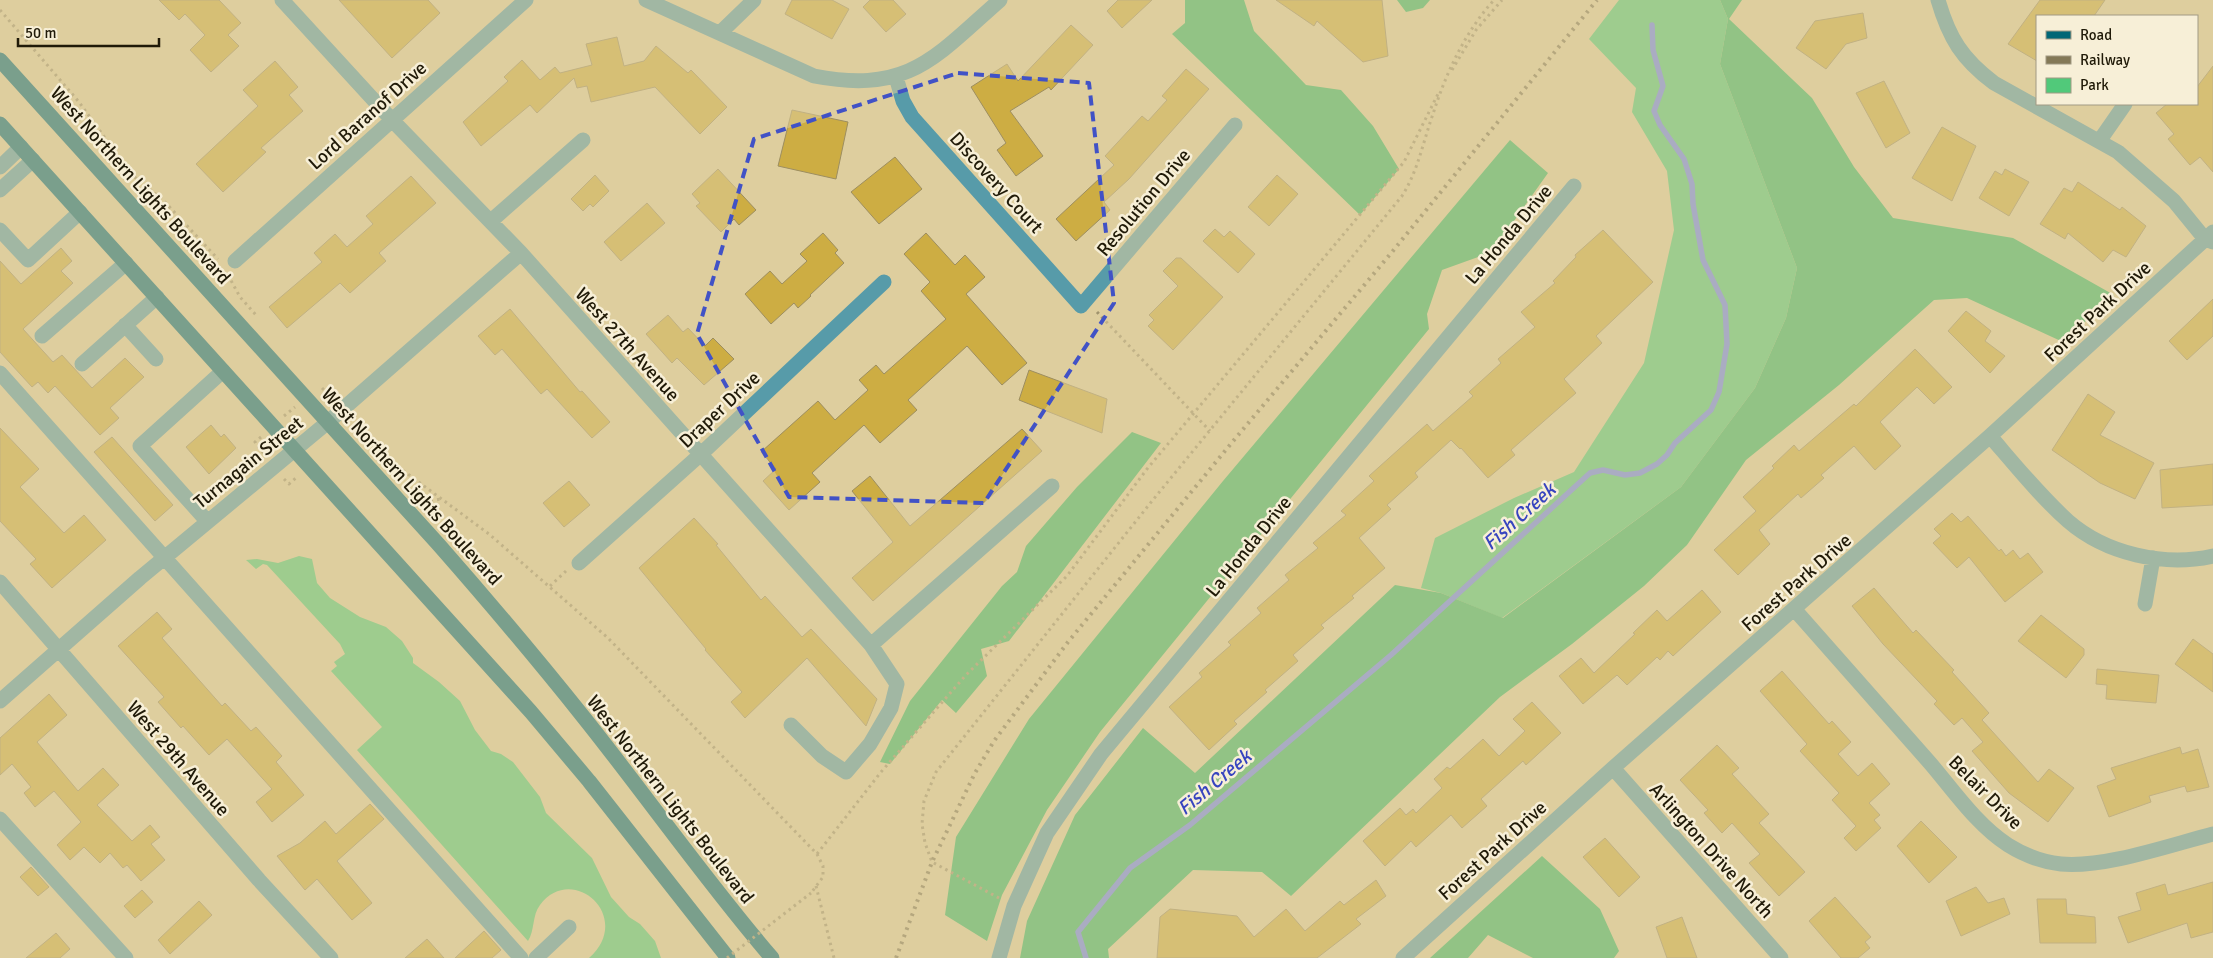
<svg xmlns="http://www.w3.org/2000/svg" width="2213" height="958" font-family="Signika,sans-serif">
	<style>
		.green { fill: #51c97a }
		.forest { fill: #36b666 }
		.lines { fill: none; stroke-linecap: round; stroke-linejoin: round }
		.stream { stroke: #6b83ed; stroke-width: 5.5 }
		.building { fill: #cdad43; stroke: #9d8e60 }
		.path { stroke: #a0936d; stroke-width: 3; stroke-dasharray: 2.5 4; stroke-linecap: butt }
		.minor { stroke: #579ba9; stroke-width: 15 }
		.major { stroke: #026776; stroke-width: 15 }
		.rail { stroke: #847957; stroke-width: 4; stroke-dasharray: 2.5 5; stroke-linecap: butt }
		.path-bridge { stroke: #a0936d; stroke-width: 3; stroke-dasharray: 2.5 4; stroke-linecap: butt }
		.marked { fill: none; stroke: #4152c6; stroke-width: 4; stroke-dasharray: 10 6; stroke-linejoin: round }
		.labels { text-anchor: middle; stroke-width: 5; stroke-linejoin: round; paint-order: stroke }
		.street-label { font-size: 19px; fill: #201a08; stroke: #f7efd7 }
		.water-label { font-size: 20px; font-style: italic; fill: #3744bf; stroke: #f7efd7 }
	</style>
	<rect width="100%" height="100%" fill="#dece9e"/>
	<path class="green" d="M1619,0H1720L1728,19L1720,64L1797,268L1786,318L1755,388L1681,487L1502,618L1441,593L1421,588L1435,538L1514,498L1574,472L1644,363L1674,230L1667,171L1632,112L1636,88L1589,39Z
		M299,556L312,559L317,583L330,598L360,617L386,627L402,641L413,658V663L439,682L460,701L475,730L491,751L501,754L513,762L540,797L546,813L592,858L611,897L629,917L640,924L655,941L661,958H589C635,917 572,862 540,905C532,915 535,930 528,941L357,750L382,727L331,671L337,666L334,662L345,654L340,644L267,565L263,564L256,569L246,560L257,559L278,563Z"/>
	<path class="forest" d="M1185,0H1244L1254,31L1306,85L1341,90L1373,126L1399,169L1360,215L1172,34L1185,23Z
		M1397,0H1430L1423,8L1406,12Z
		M1720,0H1742L1729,19L1812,98L1854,167L1893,218L2013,238L2114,295L2063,342L1967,298L1934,300L1839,385L1746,460L1687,545L1644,586L1572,644L1500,697L1291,896L1262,872L1193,870L1108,949L1109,958H1020L1027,921L1075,815L1143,728L1195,773L1395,585L1441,593L1503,618L1681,487L1755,388L1786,318L1797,268L1720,64L1728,19Z
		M1510,140L1548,173L1492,252L1442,270L1427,314L1429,329L1100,732L1047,810L1002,895L987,941L945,915L956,837L1029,719L1223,481Z
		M1132,432L1161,443L1009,641L981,649L987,676L956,713L942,700L890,764L880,762L910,701L1002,586L1017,572L1026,546L1077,487Z
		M1542,856L1600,909L1619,951L1614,958H1533L1488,935L1468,958H1430Z"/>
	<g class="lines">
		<path class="stream" d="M1086,958L1078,932L1130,868L1190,825L1391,655L1590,473L1603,470L1625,475L1640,473L1657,464L1667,455L1675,443L1711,410L1719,392L1727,344L1725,305L1703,260L1693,204L1692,184L1684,159L1660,125L1654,111L1663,86L1653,50L1652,25"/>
	</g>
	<path class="building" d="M159,0H219L241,23L228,35L239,46L211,72L190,50L205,35L185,14L179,20Z
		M339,0H428L440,13L392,58Z
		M792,0H832L849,9L832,39L785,14Z
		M870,0H893L906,14L886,32L863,7Z
		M1118,0H1152L1122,28L1107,11Z
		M1276,0H1382L1388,56L1363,62L1317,21L1314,26Z
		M2040,0H2105L2094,16H2037V61L2008,44Z
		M1863,13L1867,38L1846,44L1826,69L1796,48L1815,21Z
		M1071,25L1093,45L1051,90L1049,87L1010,111L1043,156L1016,176L997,150L1006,143L971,87L1007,64L1018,81Z
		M617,37L624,66L644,61L656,46L688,73L691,70L727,107L700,134L655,87L591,102L587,86L577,88L574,78L537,113L530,105L481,146L463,122L508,81L504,77L522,60L540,80L555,67L560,73L592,65L586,44Z
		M275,61L298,87L289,95L303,111L261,148L266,152L223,192L196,164L258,106L243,90Z
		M2213,66V172L2200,157L2190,165L2168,139L2174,134L2156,113L2167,104H2197V87Z
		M1186,69L1209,89L1129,179L1104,202L1110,210L1076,241L1056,219L1114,165L1105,156L1142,116L1148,121L1167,100L1162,96Z
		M1884,81L1910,133L1886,148L1856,93Z
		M792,110L848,122L836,179L778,166Z
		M1942,127L1976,146L1952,201L1912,178Z
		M895,157L922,189L879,224L851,192Z
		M718,169L756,210L739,225L734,219L721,232L696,206L700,203L692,194Z
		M2005,169L2029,182L2009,216L1979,198L1995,171L2002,175Z
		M595,175L609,191L593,207L590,204L583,211L571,199Z
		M1277,175L1298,194L1269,226L1248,207Z
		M411,176L436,203L379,253L386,261L350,293L340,283L287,328L269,307L322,262L314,253L335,234L347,247L373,224L366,216Z
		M2078,182L2120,210L2122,207L2146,226L2126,257L2113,250L2103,262L2068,233L2065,239L2040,224L2064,188L2072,192Z
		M647,203L665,223L621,261L604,242Z
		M1215,229L1224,237L1230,231L1255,254L1238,273L1203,241Z
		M1603,230L1653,282L1596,336L1602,343L1564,379L1576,393L1511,450L1515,455L1488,478L1461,448L1460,449L1451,440L1415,473L1418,477L1387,505L1391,509L1359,538L1385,568L1352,596L1354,598L1321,625L1324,628L1293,655L1298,661L1265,690L1267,692L1234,721L1237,724L1209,750L1169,707L1202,677L1199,673L1231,645L1228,642L1261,613L1257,608L1289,580L1285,575L1318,548L1313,543L1346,515L1341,511L1374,481L1369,476L1427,424L1433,431L1473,396L1469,392L1501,363L1498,359L1535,327L1521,312L1555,283L1553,281L1576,257L1575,255Z
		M823,233L838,250L835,253L844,263L810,295L811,296L798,308L794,303L771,324L745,294L770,271L782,284L807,261L800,254Z
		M926,233L955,265L965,255L985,277L966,294L1027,363L1002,385L967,346L908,400L917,410L880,443L864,425L812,473L820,482L789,510L763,481L776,469L761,452L818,401L835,420L868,390L859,380L876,365L884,374L946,319L921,291L930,282L904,254Z
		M61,248L72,261L61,271L73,283L23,329L53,362L62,355L92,388L125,358L144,377L110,408L119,418L100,435L55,386L48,393L38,382L32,387L0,352V261L21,284Z
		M1176,258H1181L1223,297L1173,350L1148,326L1154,320L1149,315L1178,286L1163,271Z
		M2213,299V336L2187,360L2169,341Z
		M510,309L580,392L582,391L610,422L592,438L547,389L541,394L502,349L495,355L478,336Z
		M1966,311L1991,331L1985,341L2005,356L1990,373L1948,331Z
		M668,315L683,332L688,328L705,346L713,338L734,359L704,385L677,358L672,363L646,334Z
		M1915,349L1952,387L1934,404L1917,387L1880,422L1901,446L1875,470L1854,446L1821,475L1824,478L1801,498L1798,494L1759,530L1770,544L1738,575L1714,550L1756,511L1743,497L1774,468L1772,466L1794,445L1799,451L1854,404L1856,406Z
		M1029,370L1107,399L1102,433L1019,400Z
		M2088,394L2115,412L2100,435L2154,463L2135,499L2100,483L2052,450Z
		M211,425L221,437L224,434L236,448L209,474L186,447Z
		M0,428L39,469L20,487L64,533L84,515L106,540L52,588L30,564L36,559L0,521Z
		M1022,429L1042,451L873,601L852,578L893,542L852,491L870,476L910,526Z
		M112,437L173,505L155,521L94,452Z
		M2213,464V505L2162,508L2160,470Z
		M569,481L590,505L564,527L543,503Z
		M1952,513L1961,522L1968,516L1999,551L2001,549L2006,556L2013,550L2020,559L2028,553L2043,572L2005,602L1969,557L1957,568L1933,543L1941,536L1934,529Z
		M694,518L718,544L716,545L761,600L765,596L802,637L811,629L877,699L866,726L807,658L745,718L731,702L742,692L705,650L706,649L639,568Z
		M1874,588L1913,633L1916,630L1954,670L1952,672L1989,713L1982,720L2038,782L2049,769L2074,788L2048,822L2009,793L1972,751L1983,742L1962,718L1954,725L1934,704L1937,701L1883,644L1852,606Z
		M1702,590L1721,612L1673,656L1668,651L1660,660L1657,657L1627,685L1617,675L1583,704L1559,676L1581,658L1594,673L1635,634L1633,633L1657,610L1667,621Z
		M157,612L172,629L162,638L222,706L225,703L251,731L256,727L282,756L276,762L304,795L272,822L256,802L272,789L227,739L209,755L183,726L181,728L158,702L164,697L118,646Z
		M2041,615L2084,649V655L2066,678L2018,641Z
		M2193,639L2213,654V692L2175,664Z
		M2097,669L2159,675L2156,703L2106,699L2107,685L2096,684Z
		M1782,671L1829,724L1832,721L1851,742L1838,754L1858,776L1872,763L1890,784L1869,803L1880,815L1874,820L1881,828L1856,851L1844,838L1856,826L1832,800L1839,793L1800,751L1807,744L1760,691Z
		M49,694L67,715L37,742L78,791L103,768L119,785L97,805L132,841L150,825L160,837L151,844L165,860L141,881L127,865L123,868L110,853L100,863L84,847L70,860L57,845L81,822L54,791L35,807L24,793L31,787L12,764L0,775V738Z
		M1532,702L1561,733L1526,765L1523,761L1481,799L1487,806L1462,828L1451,815L1416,847L1411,841L1385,866L1363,841L1400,808L1406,815L1413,809L1416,813L1442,788L1434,779L1447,767L1450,769L1483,739L1499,756L1525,731L1513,719Z
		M1717,745L1739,768L1732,774L1769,814L1759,823L1805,872L1779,896L1749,863L1760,854L1732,823L1722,833L1704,813L1708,810L1680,780Z
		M2180,747L2182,754L2198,749L2209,787L2187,792L2185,786L2149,796L2151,802L2109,817L2097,786L2116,779L2111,768Z
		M370,804L384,819L337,861L372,903L352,920L317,879L305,890L277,856L300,843L325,821L336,834Z
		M1921,821L1957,857L1929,883L1897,846Z
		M1605,838L1640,877L1619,897L1583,857Z
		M31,867L49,887L38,896L20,877Z
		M1376,880L1386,896L1356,919L1361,924L1317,958H1157L1160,917L1170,909L1237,916L1254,937L1286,909L1305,931L1340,901L1344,905Z
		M2213,882V932L2191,938L2187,923L2128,943L2118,917L2141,910L2136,893L2165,884L2168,895Z
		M1976,887L1988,903L2004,898L2010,914L1961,936L1946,901Z
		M142,890L153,902L135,918L124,906Z
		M1835,897L1871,937L1865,942L1870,948L1858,958H1841L1809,921Z
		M2037,899H2066L2067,914L2095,917L2096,943H2040Z
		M199,901L212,915L170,954L158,940Z
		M1682,917L1697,958H1667L1656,927Z
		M484,931L501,950L492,958H455Z
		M56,933L70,949L60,958H26Z
		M427,939L444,958H405Z"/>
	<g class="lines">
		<path class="path" d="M0,10L79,102L132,175L163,200L218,259
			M1452,70L1476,30L1502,0
			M228,275L240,297L256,315
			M1097,312L1210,431
			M322,388L332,398
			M284,416L295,407
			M261,437L255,442L264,454
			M382,455L489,534L608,638L817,854L823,866V877L811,893
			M284,479L289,484L297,477
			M432,512L429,501L441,499
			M550,586L566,571
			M817,854L881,772L966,675L1067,576L1147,469L1404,162L1439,92
			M816,886L834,958
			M999,898L932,862L925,843L922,824L924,801L936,772L1152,501L1402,196C1418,171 1423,142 1433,114C1446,73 1465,32 1494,0"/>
		<path class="minor" d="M282,0L392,120L521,253L871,645L897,684L891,708L870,744L846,772L822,756L791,725
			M646,0L814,76C909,94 934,58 1000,0
			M1938,0C1949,38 1962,59 1994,83L2118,152L2174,201L2205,239L2213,242
			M720,33L754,0
			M896,77L903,101L912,117L1081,306L1235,125
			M2100,140L2125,104
			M0,167L21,147
			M0,190L33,160
			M491,221L583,140
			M0,230L28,260L80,212
			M235,261L526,0
			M125,325L156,359
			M42,336L126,263
			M82,364L157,297
			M0,373L521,958
			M1990,436C2015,465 2040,496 2068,521C2106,554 2164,567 2213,556
			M207,521L140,446L223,371
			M579,563L701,454L884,282
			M0,582L259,880L331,958
			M2145,604L2153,558
			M1795,610C1840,661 1885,712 1930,763C1954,791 1977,825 2008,845C2024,855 2043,862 2061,864C2105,868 2170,845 2213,834
			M871,645L1052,486
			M0,701L140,578L328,422L521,253
			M1613,768L1781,958
			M0,819L126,958
			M536,958L569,927
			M999,958L1014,906L1047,833L1101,754L1574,186
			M1403,958L1613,768L1990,436L2213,232"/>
		<path class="major" d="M0,60L439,545C489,602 538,660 585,719C648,798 706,881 772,958
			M0,124L531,712L589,781L728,958"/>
		<path class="rail" d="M896,958L932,862L975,773L994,741L1068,642L1234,440L1392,252L1597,0"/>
		<path class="path-bridge" d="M727,958L811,893"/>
	</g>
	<path d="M0 0H2213V958H0ZM958,73L1089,83L1114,303L984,503L789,497L697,334L754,139Z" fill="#dece9e" fill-opacity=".55" fill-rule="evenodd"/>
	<path class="marked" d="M958,73L1089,83L1114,303L984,503L789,497L697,334L754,139Z"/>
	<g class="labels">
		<g class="street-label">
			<text transform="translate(367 115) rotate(-42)" y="7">Lord Baranof Drive</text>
			<text transform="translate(997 182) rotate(48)" y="7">Discovery Court</text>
			<text transform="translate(141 185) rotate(48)" y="7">West Northern Lights Boulevard</text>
			<text transform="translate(1143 202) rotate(-50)" y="7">Resolution Drive</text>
			<text transform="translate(1508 234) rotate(-50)" y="7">La Honda Drive</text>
			<text transform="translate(2097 311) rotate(-43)" y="7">Forest Park Drive</text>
			<text transform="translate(628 344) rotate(48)" y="7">West 27th Avenue</text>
			<text transform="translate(719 409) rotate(-43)" y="7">Draper Drive</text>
			<text transform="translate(248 462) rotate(-39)" y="7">Turnagain Street</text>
			<text transform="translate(412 486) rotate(48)" y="7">West Northern Lights Boulevard</text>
			<text transform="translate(1248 546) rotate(-51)" y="7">La Honda Drive</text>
			<text transform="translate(1796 582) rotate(-41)" y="7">Forest Park Drive</text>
			<text transform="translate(179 758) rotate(49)" y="7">West 29th Avenue</text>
			<text transform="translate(1986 792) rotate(45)" y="7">Belair Drive</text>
			<text transform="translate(671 799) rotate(52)" y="7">West Northern Lights Boulevard</text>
			<text transform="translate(1492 850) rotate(-42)" y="7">Forest Park Drive</text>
			<text transform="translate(1712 850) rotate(48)" y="7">Arlington Drive North</text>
		</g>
		<g class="water-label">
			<text transform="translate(1519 516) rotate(-42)" y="7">Fish Creek</text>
			<text transform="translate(1214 782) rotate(-40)" y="7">Fish Creek</text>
		</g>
	</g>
	<rect x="2036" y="15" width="162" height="90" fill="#f7efd7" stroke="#a19a84"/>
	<rect x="2046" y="31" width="25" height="8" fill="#026776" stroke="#a19a84"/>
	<text x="2080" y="40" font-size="15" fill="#201a08">Road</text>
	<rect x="2046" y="56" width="25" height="8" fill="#847957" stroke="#a19a84"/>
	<text x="2080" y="65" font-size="15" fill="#201a08">Railway</text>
	<rect x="2046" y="78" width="25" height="15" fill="#51c97a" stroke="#a19a84"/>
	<text x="2080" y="90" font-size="15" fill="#201a08">Park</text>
	<path d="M18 38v8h141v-8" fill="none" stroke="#201a08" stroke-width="2.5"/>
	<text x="25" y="38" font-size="15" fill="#201a08" stroke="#f7efd7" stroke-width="4" paint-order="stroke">50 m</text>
</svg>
